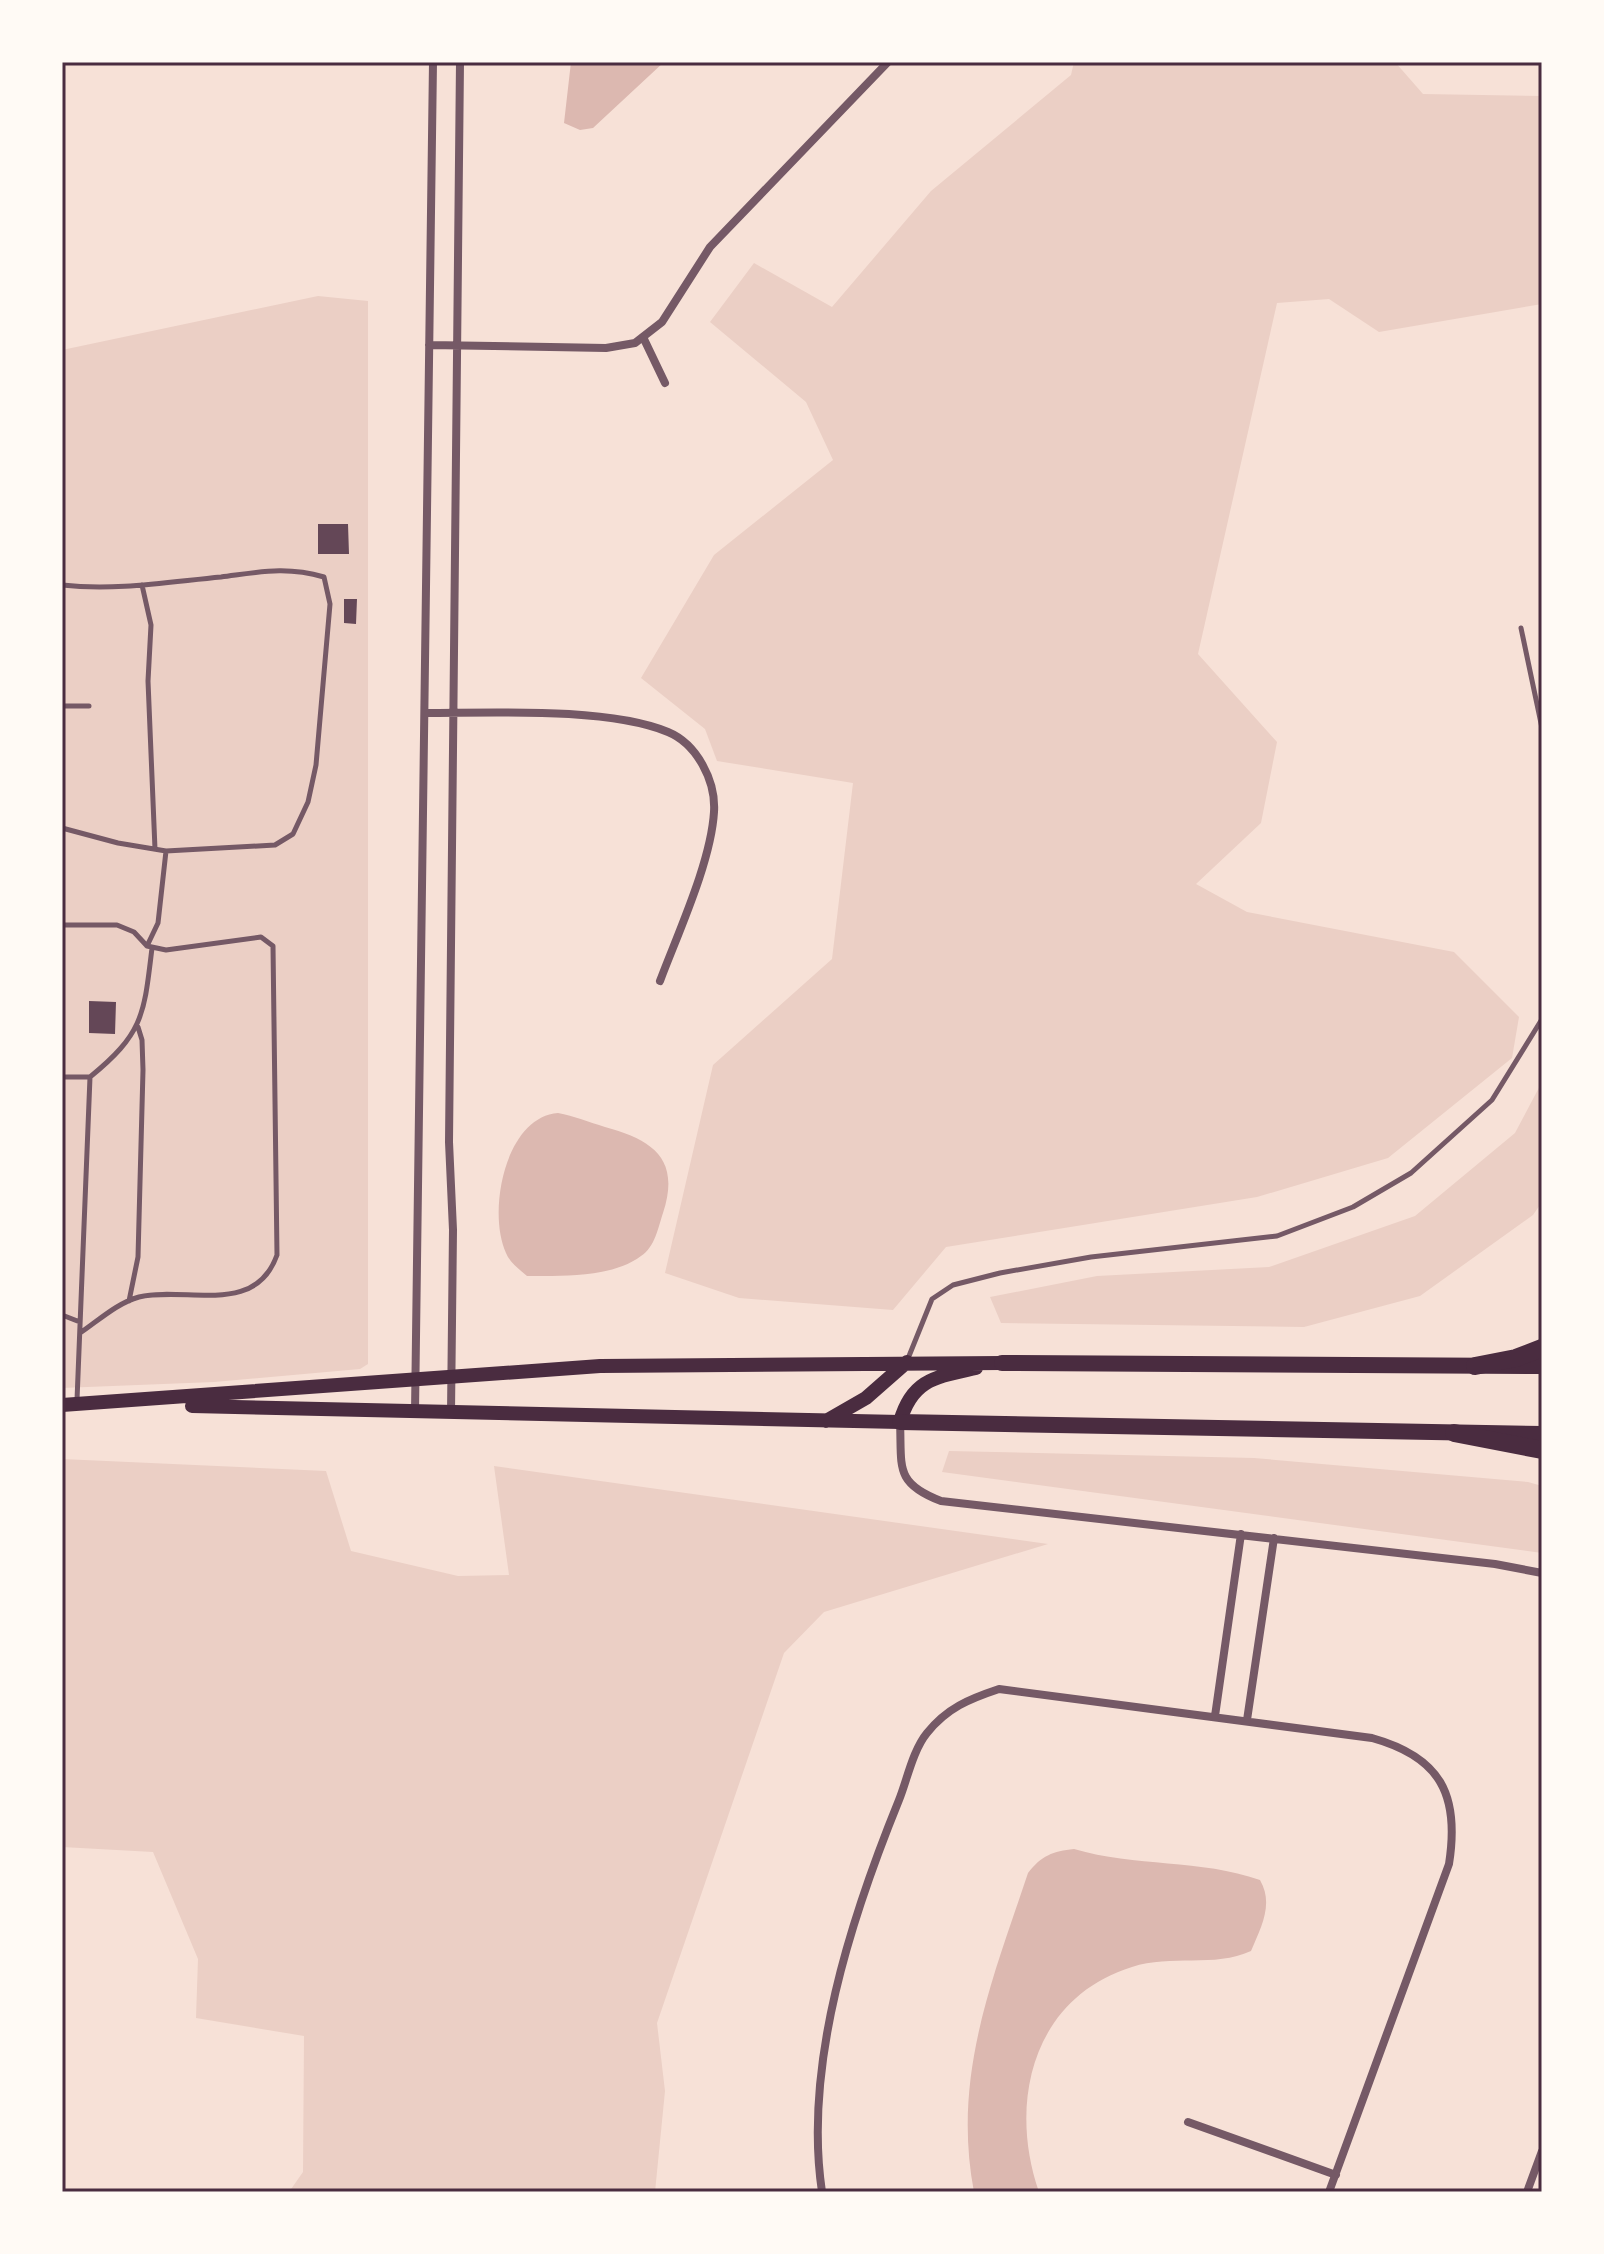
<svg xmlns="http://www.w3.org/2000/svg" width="1604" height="2254" font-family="'IBM Plex Sans',sans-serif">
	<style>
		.green { fill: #ebcfc5 }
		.water { fill: #dcb8b0 }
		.building { fill: #644757 }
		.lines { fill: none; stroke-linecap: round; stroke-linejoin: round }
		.service { stroke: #755966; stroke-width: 5 }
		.minor { stroke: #755966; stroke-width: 8 }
		.secondary { stroke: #4a2c40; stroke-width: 14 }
		.primary { stroke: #4a2c40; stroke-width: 16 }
		.motorway { stroke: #4a2c40; stroke-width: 18 }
		.neatline { fill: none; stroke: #4a2c40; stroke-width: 3 }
	</style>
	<rect width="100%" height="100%" fill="#f7e1d7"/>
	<path class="green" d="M1074,62H1395L1423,94L1542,96V304L1379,332L1329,299L1277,303L1198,654L1277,742L1261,823L1196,884L1247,912L1454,952L1519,1017L1512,1058L1388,1158L1257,1197L946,1247L893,1310L739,1298L665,1273L713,1065L832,959L853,783L717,761L705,729L641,678L714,555L833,460L806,402L710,322L754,263L832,307L931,191L1071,75Z
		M318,296L368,301V1364L360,1369L214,1382L62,1388V350Z
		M1542,1082V1202L1533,1215L1420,1296L1304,1327L1001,1323L990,1297L1097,1276L1269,1267L1415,1216L1515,1133Z
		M949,1451L1254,1458L1528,1482L1542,1486V1553L942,1472Z
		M62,1459L326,1471L351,1551L458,1576L509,1575L494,1466L1048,1544L824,1612L784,1653L657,2023L665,2091L655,2192H289L303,2172L304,2036L196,2018L198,1959L153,1852L62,1847Z"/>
	<path class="water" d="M571,62H664L593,128L580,130L564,123Z
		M558,1113C574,1116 589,1122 605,1127C652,1140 681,1158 663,1213C658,1228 655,1247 641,1256C612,1278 561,1276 527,1276C519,1269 510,1263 506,1253C487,1212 505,1117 558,1113Z
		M1074,1849C1135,1867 1201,1859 1260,1880C1274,1904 1261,1927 1251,1951C1214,1968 1171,1954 1132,1967C1032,1998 1008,2103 1039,2192H974C952,2076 992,1981 1028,1873C1041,1856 1053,1851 1074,1849Z"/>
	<path class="building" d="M318,524H348L349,554H318Z
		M344,599H357L356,624L344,623Z
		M89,1001L116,1002L115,1034L89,1033Z"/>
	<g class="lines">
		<path class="service" d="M62,585C115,591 168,582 221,577C260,572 286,566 324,577L330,604L316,765L308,802L293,834L275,845L166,851L118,843L62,828
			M142,585L151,625L148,681L155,849
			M1521,628L1542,728
			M62,706H89
			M62,925H117L134,932L147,946L166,950L261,937L273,946L277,1255C255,1317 187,1286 139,1297C117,1303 98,1321 80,1333
			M147,946L158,923L166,851
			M62,1077H90C144,1033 144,1014 152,948
			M129,1301L138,1257L143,1070L142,1040L138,1027
			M62,1315L80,1322
			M907,1361L932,1299L953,1285L1000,1273L1091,1257L1277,1236L1353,1207L1411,1173L1492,1100L1542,1019
			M77,1400L90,1077"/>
		<path class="minor" d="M643,337L665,383
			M429,345L606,348L635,343L662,322L710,247L888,62
			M425,713C492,713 607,707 668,732C697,744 716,781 714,812C711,862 678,933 660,981
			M415,1412L433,62
			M451,1413L453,1230L449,1142L460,62
			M900,1422C902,1467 894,1483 941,1501L1495,1564L1542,1573
			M1215,1716L1241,1534
			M1247,1720L1274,1538
			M1188,2122L1336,2175
			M822,2192C803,2065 851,1918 899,1800C907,1780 913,1750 927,1733C947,1708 969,1699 999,1689L1372,1738C1440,1757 1460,1794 1449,1864L1329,2192
			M1527,2192L1542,2151"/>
		<path class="secondary" d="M62,1405L600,1366L1002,1363
			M192,1406L900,1422C912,1379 936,1377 976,1368
			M826,1421L866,1398L907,1362"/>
		<path class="primary" d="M1002,1363L1542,1366
			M900,1422L1542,1434"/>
		<path class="motorway" d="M1475,1366L1516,1358L1542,1348
			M1454,1433L1542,1450"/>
	</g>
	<rect width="1604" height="2254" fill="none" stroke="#fffaf5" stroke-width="128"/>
	<rect x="64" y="64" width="1476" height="2126" class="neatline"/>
</svg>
